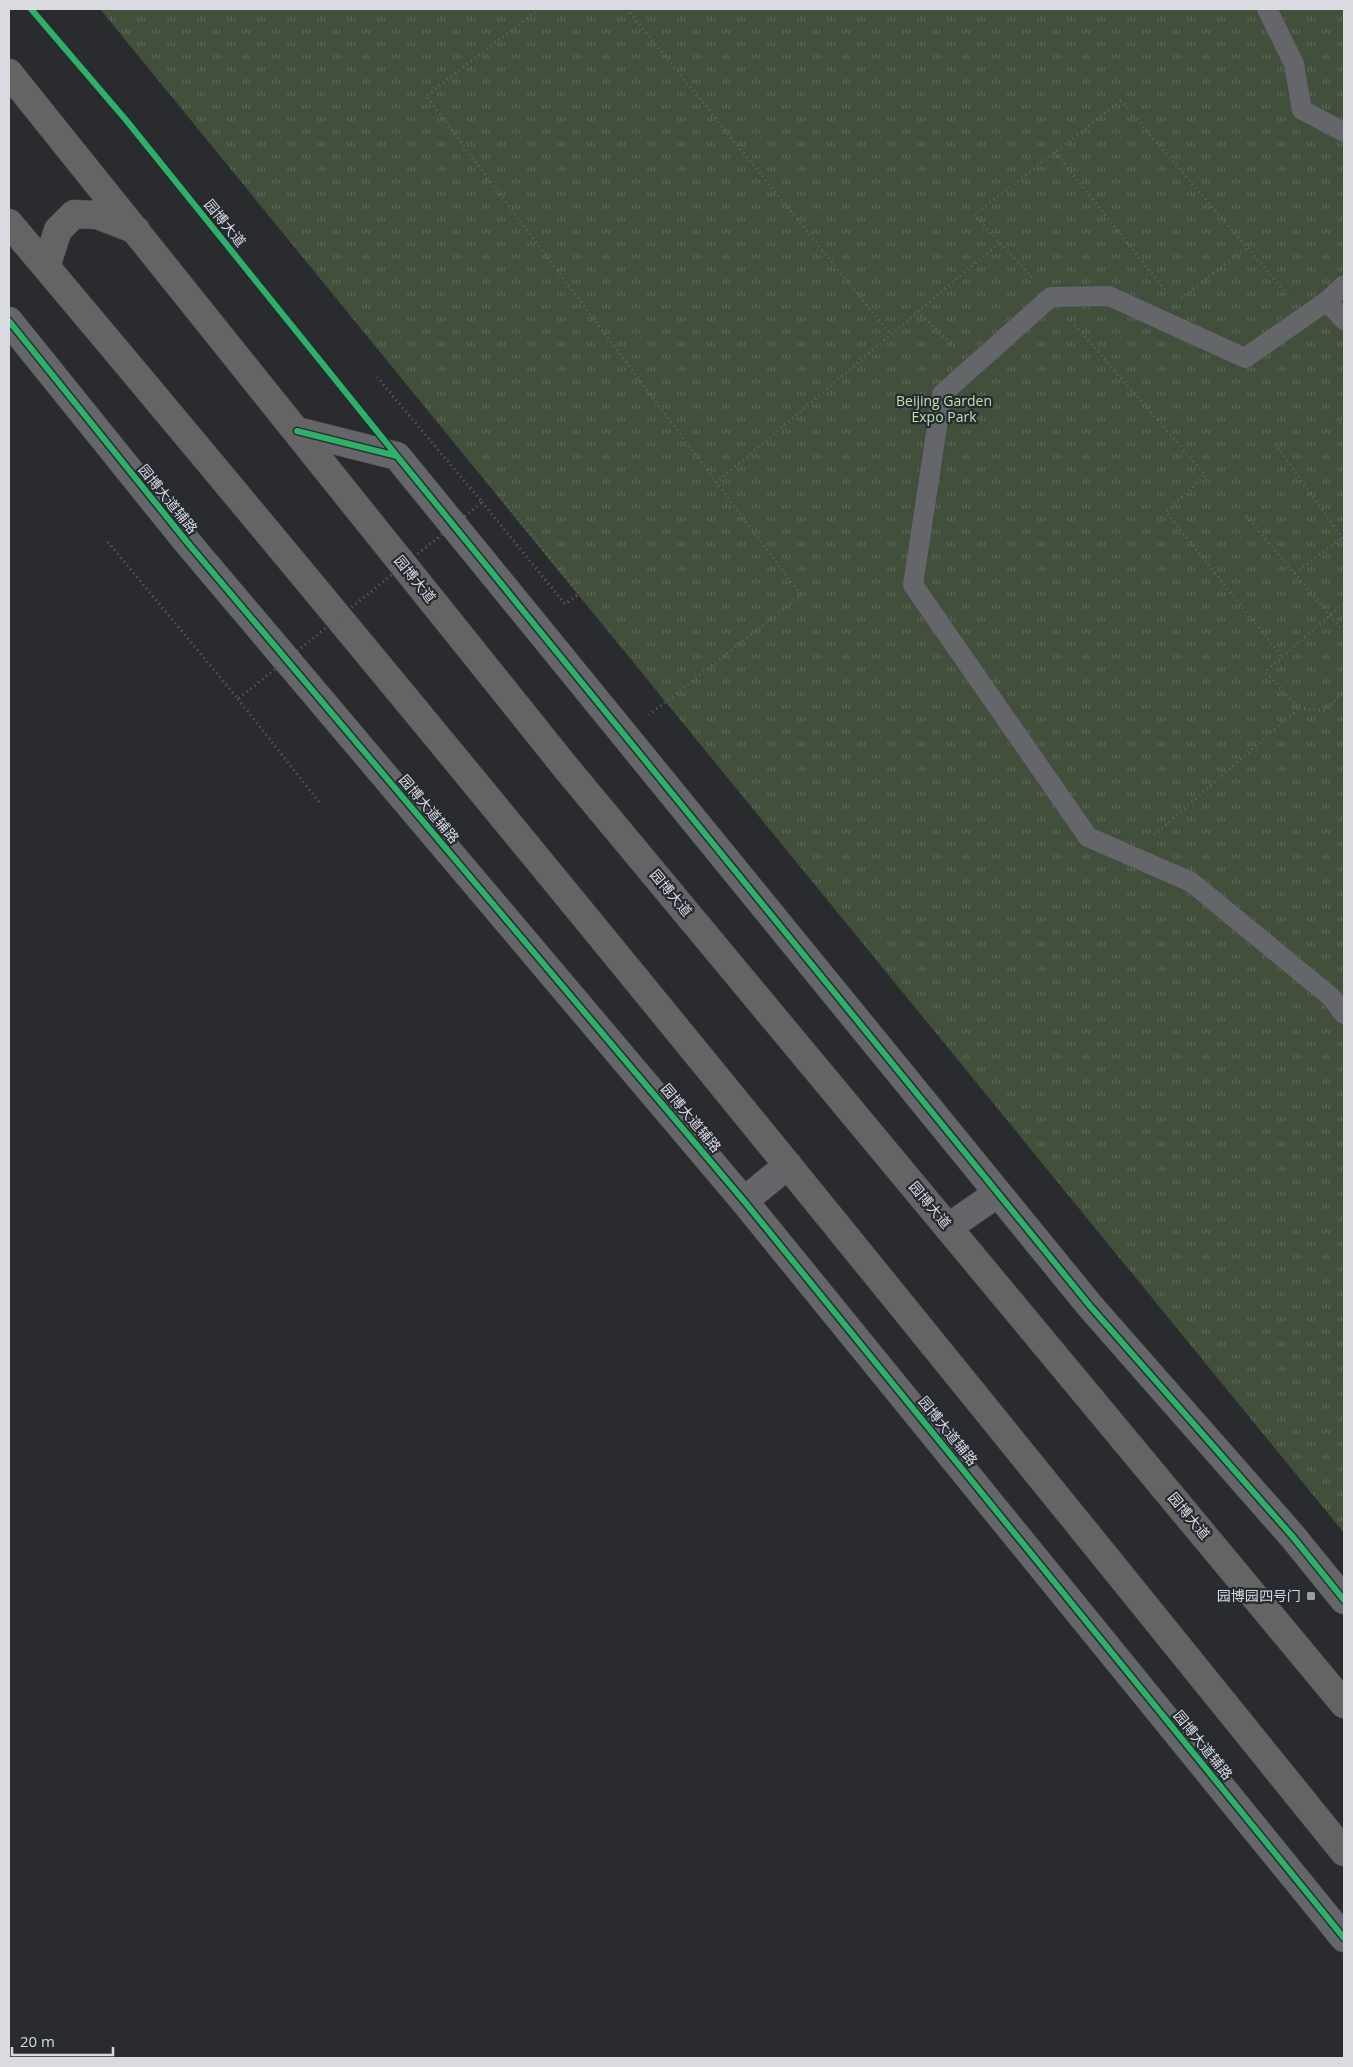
<svg xmlns="http://www.w3.org/2000/svg" width="1353" height="2067" font-family="'Open Sans','Noto Sans SC',sans-serif">
	<style>
		.park { fill: url(#park-tufts) }
		.lines { fill: none; stroke-linecap: round; stroke-linejoin: round }
		.service-casing { stroke: #46484b; stroke-width: 21 }
		.tertiary-casing { stroke: #46484b; stroke-width: 29 }
		.primary-casing { stroke: #46484b; stroke-width: 29 }
		.path { stroke: #636467; stroke-width: 3; stroke-dasharray: 1 4; stroke-linecap: butt }
		.service { stroke: #65666a; stroke-width: 20 }
		.tertiary { stroke: #65666a; stroke-width: 28 }
		.primary { stroke: #666364; stroke-width: 28 }
		.path-bridge { stroke: #636467; stroke-width: 3; stroke-dasharray: 1 4; stroke-linecap: butt }
		.cycleway-casing { stroke: #262a32; stroke-width: 9 }
		.cycleway { stroke: #2db169; stroke-width: 6 }
		.poi-dot { fill: #9b9da3; stroke: #262a32; stroke-width: 2 }
		.labels { text-anchor: middle; stroke-width: 4.5; stroke-linejoin: round; paint-order: stroke }
		.street-label { font-size: 14px; fill: #d9dbe1; stroke: #262a32 }
		.park-label { font-size: 14px; fill: #bbe1a7; stroke: #262a32 }
		.poi-label { font-size: 14px; fill: #d9dbe1; stroke: #262a32; text-anchor: end }
	</style>
	<defs>
		<pattern id="park-tufts" width="24" height="20" patternUnits="userSpaceOnUse" patternTransform="scale(1.25)"><rect width="24" height="20" fill="#414f3b"/><path d="M3 7l-1-3M5 7V3M7 7l1-3M15 17l-1-3M17 17v-4M19 17l1-3" fill="none" stroke="#5c6857"/></pattern>
	</defs>
	<rect width="100%" height="100%" fill="#292b2f"/>
	<path class="park" d="M100,9H1344V1533Z"/>
	<g class="lines">
		<g class="service-casing">
			<path id="service" d="M1267,9L1294,64L1302,110L1344,132
				M1327,301L1344,285
				M1344,320L1327,301L1245,358L1109,296L1051,297L942,394L913,585L1088,837L1191,882L1331,997L1344,1014"/>
		</g>
		<g class="tertiary-casing">
			<path id="tertiary" d="M9,321L187,542L744,1201L1344,1938
				M297,431L397,456L1090,1306L1293,1537L1344,1600
				M744,1201L788,1165
				M949,1227L998,1193"/>
		</g>
		<g class="primary-casing">
			<path id="primary" d="M9,73L567,769L1344,1704
				M9,223C462,760 903,1306 1344,1852
				M46,267L58,230L74,214L97,215L136,230"/>
		</g>
		<path class="path" d="M539,9L426,96L801,595L649,715
			M627,9L891,335
			M1055,152L1165,290
			M1032,277L974,215L1121,101L1287,294
			M1181,298L1247,248
			M918,311L955,348
			M1075,325L1205,475L1166,512L1283,658
			M1337,419L1344,427
			M1275,444L1344,540
			M716,483L1000,242
			M482,502L565,604L579,594L498,494
			M1246,516L1344,632
			M1295,573L1342,538
			M238,699L319,802
			M1299,708L1325,711L1344,691
			M1154,835L1299,708L1265,672L1344,603"/>
		<use href="#service" class="service"/>
		<use href="#tertiary" class="tertiary"/>
		<use href="#primary" class="primary"/>
		<path class="path-bridge" d="M108,542L238,699L482,502L377,377"/>
		<g class="cycleway-casing">
			<path id="cycleway" d="M31,9L126,120L397,456
				M9,321L187,542L744,1201L1344,1938
				M297,431L397,456L1090,1306L1293,1537L1344,1600"/>
		</g>
		<use href="#cycleway" class="cycleway"/>
	</g>
	<rect class="poi-dot" x="1306" y="1591" width="10" height="10" rx="2.5"/>
	<g class="labels">
		<g class="street-label">
			<text transform="translate(225 223) rotate(51)" y="5">园博大道</text>
			<text transform="translate(168 499) rotate(51)" y="5">园博大道辅路</text>
			<text transform="translate(415 579) rotate(51)" y="5">园博大道</text>
			<text transform="translate(429 809) rotate(50)" y="5">园博大道辅路</text>
			<text transform="translate(671 893) rotate(50)" y="5">园博大道</text>
			<text transform="translate(691 1118) rotate(50)" y="5">园博大道辅路</text>
			<text transform="translate(930 1205) rotate(50)" y="5">园博大道</text>
			<text transform="translate(948 1431) rotate(51)" y="5">园博大道辅路</text>
			<text transform="translate(1189 1516) rotate(50)" y="5">园博大道</text>
			<text transform="translate(1203 1745) rotate(51)" y="5">园博大道辅路</text>
		</g>
		<g class="park-label">
			<text x="944" y="406">Beijing Garden<tspan x="944" dy="16">Expo Park</tspan></text>
		</g>
		<g class="poi-label">
			<text x="1301" y="1601">园博园四号门</text>
		</g>
	</g>
	<rect width="1353" height="2067" fill="none" stroke="#d9dbe1" stroke-width="20"/>
	<path d="M12 2047v8h101v-8" fill="none" stroke="#d9dbe1" stroke-width="2.5"/>
	<text x="20" y="2047" font-size="15" fill="#d9dbe1" stroke="#262a32" stroke-width="4" paint-order="stroke">20 m</text>
</svg>
